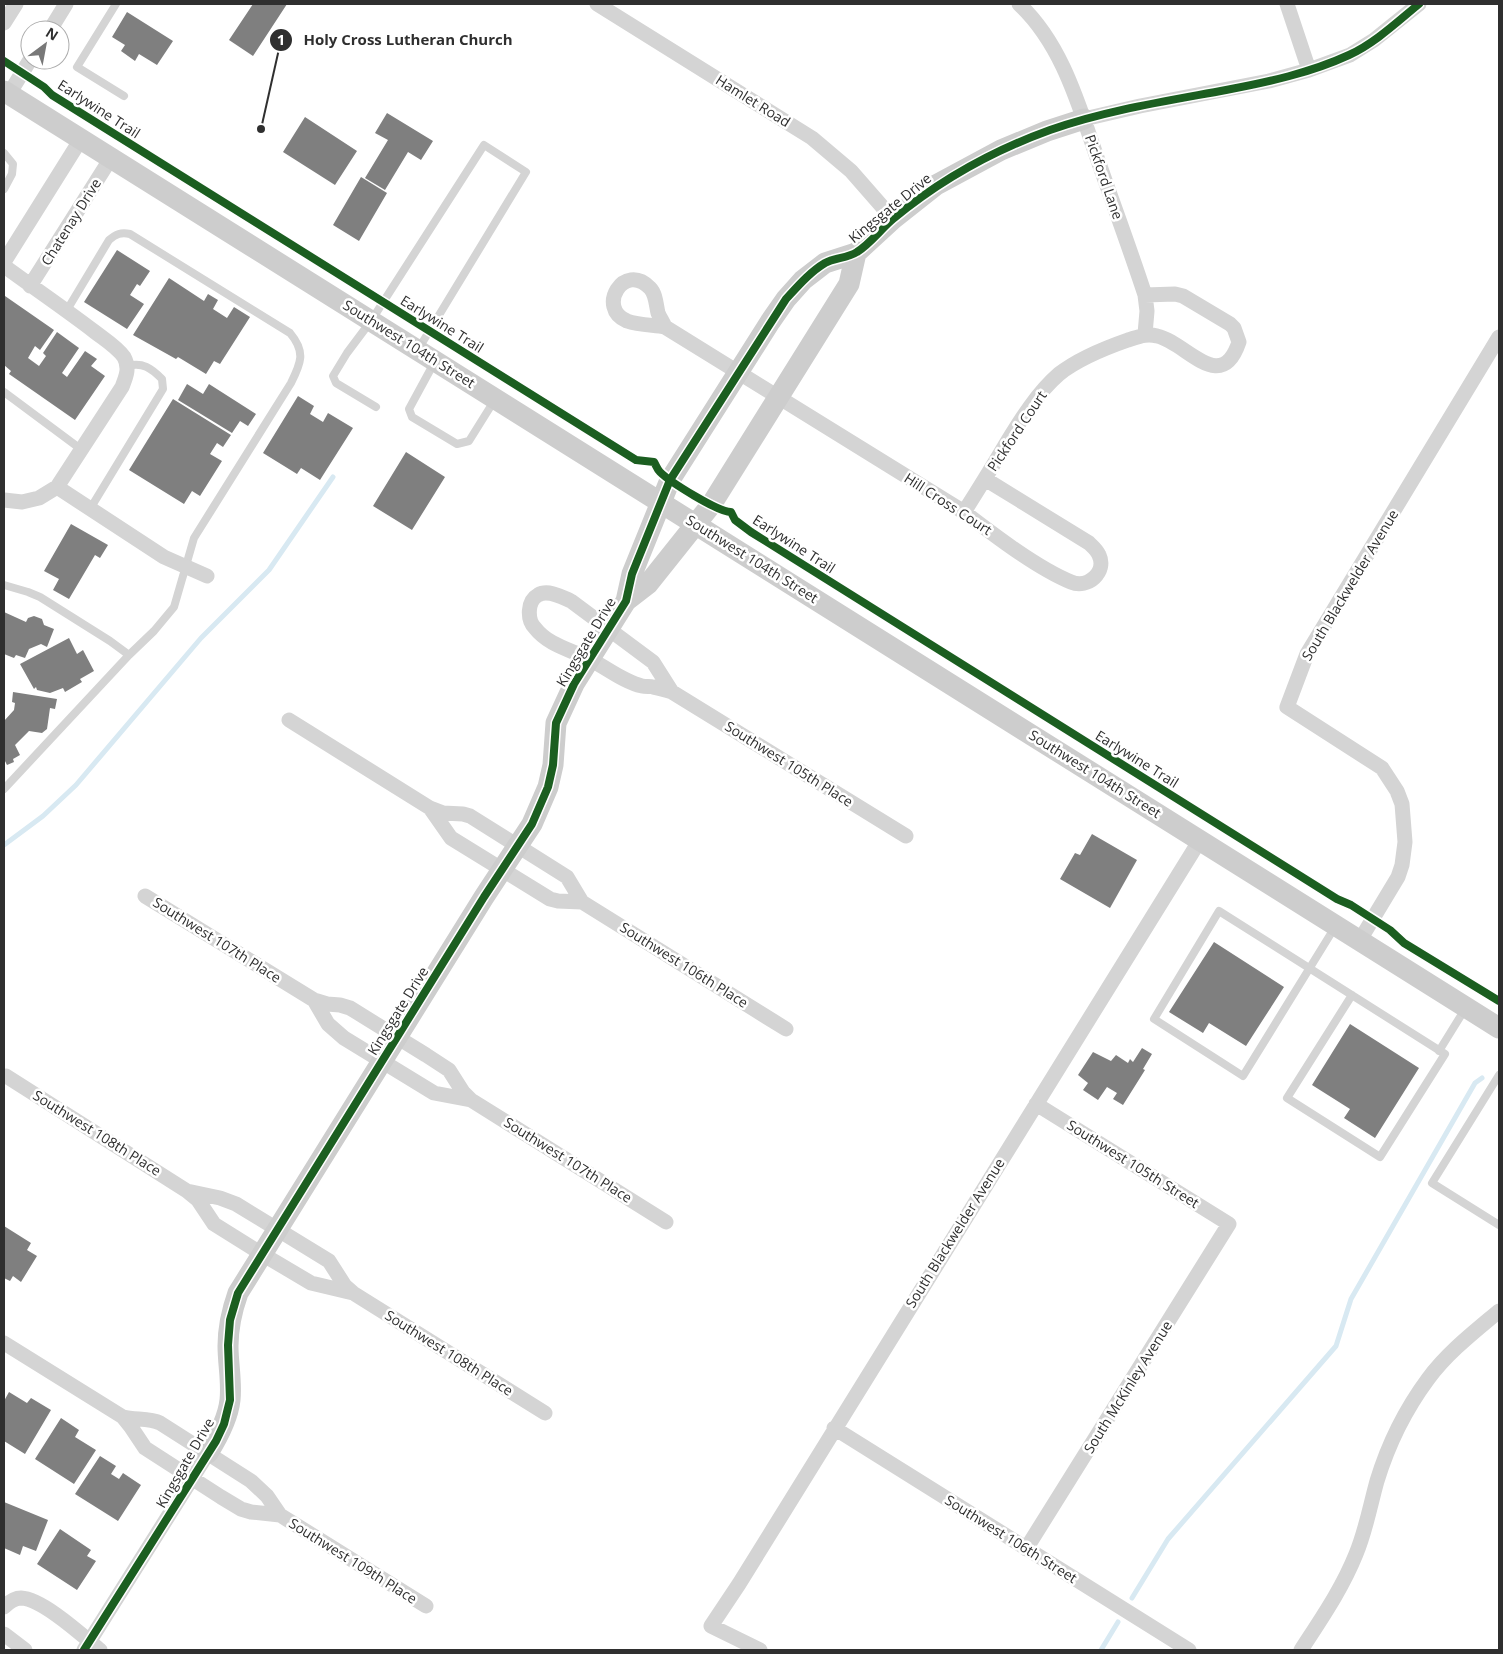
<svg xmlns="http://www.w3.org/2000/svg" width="1503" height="1654" font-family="'Open Sans',sans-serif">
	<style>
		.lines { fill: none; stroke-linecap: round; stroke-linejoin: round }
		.stream { stroke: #d8e9f2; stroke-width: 5 }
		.building { fill: #7f7f7f }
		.lane { stroke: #d4d4d4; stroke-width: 8 }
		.street { stroke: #d4d4d4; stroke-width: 15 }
		.secondary { stroke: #cdcdcd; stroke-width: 21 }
		.cycleway-casing { stroke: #fff; stroke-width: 11 }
		.cycleway { stroke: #1b5e20; stroke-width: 8 }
		.labels { text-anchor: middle; stroke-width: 5; stroke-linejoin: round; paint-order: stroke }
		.street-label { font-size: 14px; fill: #2f2f2f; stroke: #fff }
		.leader { fill: none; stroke: #2f2f2f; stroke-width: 2 }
		.callout-dot { fill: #2f2f2f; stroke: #fff; stroke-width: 2 }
		.mark-label { font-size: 15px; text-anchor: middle; font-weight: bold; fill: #fff }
		.callout-label { font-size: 15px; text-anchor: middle; font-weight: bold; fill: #2f2f2f; stroke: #fff; stroke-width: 5; stroke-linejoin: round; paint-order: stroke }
	</style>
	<rect width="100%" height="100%" fill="#fff"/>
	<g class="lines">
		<path class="stream" d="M4,845L43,816L76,785L201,638L269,570L333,477
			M1132,1598L1168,1539L1336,1346L1351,1299L1475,1083L1482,1078
			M1101,1650L1118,1622"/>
	</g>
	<path class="building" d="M253,4H287L253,56L229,40Z
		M127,12L173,41L157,65L139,54L135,61L121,51L125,45L112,37Z
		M387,113L433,141L421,160L408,152L385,190L365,178L388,140L375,133Z
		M305,117L357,151L335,185L283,152Z
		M361,177L387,193L359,241L333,225Z
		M117,250L150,271L140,286L137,284L130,295L144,304L127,329L84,302Z
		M169,278L204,301L208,294L218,300L213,309L227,318L234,307L250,317L220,364L214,361L206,374L178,357L176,359L133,335Z
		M5,296L54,330L40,350L35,346L28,358L39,366L46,356L43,353L57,332L79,348L62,373L67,377L85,351L97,359L91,366L105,376L75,420L9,374L11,371L4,365Z
		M187,384L203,394L209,384L256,414L248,426L240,421L232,433L178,400Z
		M298,396L314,406L310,414L323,422L328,413L353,428L320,480L301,468L297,474L263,453Z
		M173,399L231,435L223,447L217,443L210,454L222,461L200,496L192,491L184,504L129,470Z
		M406,452L445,477L412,530L373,506Z
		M71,524L108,545L100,558L95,555L69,599L53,590L59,579L44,571Z
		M4,612L26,622L28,618L34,616L42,619L44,625L54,629L47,647L41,644L29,649L25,658L16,655L14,658L4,654Z
		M69,638L77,654L83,650L94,671L80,679L82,682L65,692L63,688L50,693L37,690L36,687L34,689L20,664Z
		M13,692L57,699L55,709L50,708L47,729L42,733L29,731L15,745L20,755L13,759L14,762L7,765L4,759V721L14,710L15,703L12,702Z
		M1092,834L1137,860L1110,908L1060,879L1075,853L1080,855Z
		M1214,942L1284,987L1246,1046L1209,1023L1203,1033L1169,1012Z
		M1350,1024L1419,1068L1375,1138L1344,1118L1350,1109L1312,1085Z
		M1142,1048L1152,1054L1143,1069L1145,1070L1123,1105L1113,1099L1117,1093L1107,1087L1098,1100L1083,1090L1088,1083L1078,1075L1093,1052L1111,1061L1116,1055L1128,1063L1130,1059L1133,1062Z
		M4,1226L31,1243L27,1250L37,1256L21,1282L13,1276L10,1281L4,1278Z
		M9,1392L27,1403L31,1398L51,1410L25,1454L4,1441V1401Z
		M61,1418L79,1430L75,1437L96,1450L74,1484L35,1459Z
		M100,1456L116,1466L111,1474L119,1479L123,1473L141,1485L118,1521L75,1494Z
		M4,1502L48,1520L36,1551L23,1546L20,1555L4,1548Z
		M60,1529L91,1550L87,1556L96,1561L77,1590L37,1564Z"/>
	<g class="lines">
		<path class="lane" d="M116,4L77,67L124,96
			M4,153L13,164L12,174L4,189
			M434,363L409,409L412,417L457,444L469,441L494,401
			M4,392L82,450
			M376,407L336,383L333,376L347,353L371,321L484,145L526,172L419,348
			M90,509L163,389L162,379C151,368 143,362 127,366
			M4,585L28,592L40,597L110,641L129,655
			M4,789L129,655L154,631L174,607L194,538L291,383C301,363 306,352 290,333L130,234C121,232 116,234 109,240L67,310
			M1335,927L1243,1076L1154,1019L1219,911L1445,1054L1380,1157L1287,1098L1352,995
			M1439,1051L1465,1009
			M1499,1075L1432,1183L1499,1225"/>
		<path class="street" d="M597,4L812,138L851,171L893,219
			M1019,4C1064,46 1080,110 1100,166C1115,209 1131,252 1145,295L1147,311L1145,334
			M1287,4L1309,70
			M4,23L16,4
			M50,30L66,4
			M9,94L30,60
			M1084,119L1140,106L1269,81L1309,70L1350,55L1374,40L1419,4
			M4,262L81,139
			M4,266C34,288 65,309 95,332C104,339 117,347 124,357C130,368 126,377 122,387L57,487L39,498L22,502L4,500
			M30,286L111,158
			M665,327C663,322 660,318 658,313C656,305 656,294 650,288C624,261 596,308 627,321C639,325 653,325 665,327L964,512C994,535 1037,568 1071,582C1088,589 1107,572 1099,555C1097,550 1093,547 1089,543L985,479
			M57,487L164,557L207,576
			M964,512C978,490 991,469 1004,447C1020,421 1036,394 1059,374C1078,359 1105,348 1128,340C1138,337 1146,333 1157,336C1186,342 1221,396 1239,342L1234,328L1230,324L1183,296L1175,294L1145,295
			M672,692L653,662L571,601C562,597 548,589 538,595C527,601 527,620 535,628C549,646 572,650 591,660C607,668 624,682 642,686C646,687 650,686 653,687C660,688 666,690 672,692L906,836
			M289,720L430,808L443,813L463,814L470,816L567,877L582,902L786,1029
			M430,808L451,838L550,899L558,901L582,902
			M145,896L314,1000L327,1004L340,1005L350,1008L426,1055L449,1070L463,1092L471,1100L666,1222
			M1360,940L1398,877L1402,865L1405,842L1402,804L1397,791L1382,768L1287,707L1307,654L1499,337
			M314,1000L328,1024L344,1038L434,1093L471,1100
			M6,1076L187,1191L198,1200L214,1224L262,1254L311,1283L353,1293
			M187,1191L220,1198L236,1204L329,1261L345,1286L353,1293L545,1413
			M4,1343L123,1417L131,1427L145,1448L221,1497L241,1509L251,1512L280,1515
			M123,1417C135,1420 150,1418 160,1423L251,1481L267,1496L280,1515L426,1606
			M834,1428L1189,1650
			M1026,1549L1229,1224L1036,1104
			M4,1607C9,1602 14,1598 21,1598C43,1599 83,1636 100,1650
			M4,1634L25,1650
			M84,1650L208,1453
			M760,1650L711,1626L739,1584L1200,840
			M1301,1650C1321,1619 1342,1589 1356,1554C1366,1530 1370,1506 1377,1481C1388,1445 1405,1410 1428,1379C1447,1353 1474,1332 1499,1311"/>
		<path class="secondary" d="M4,91L1499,1028
			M626,601L648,584L711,505L849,284L856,253
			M208,1453C218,1437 228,1419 230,1400C232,1382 228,1364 228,1346C228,1327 232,1310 238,1293L484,897L532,824L548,787L553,765L556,723L574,684L626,601L632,574L670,480L770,322L786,299L803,280L825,263L856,253L893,219L936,185L1001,150L1047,131L1084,119"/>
		<g class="cycleway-casing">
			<path id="cycleway" d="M4,61L44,87L52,95L636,460L654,462C656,465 657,469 660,472C670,482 718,512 731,512L735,520L751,532L1337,899L1351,905L1390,930L1404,943L1499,1001
				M84,1650L216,1441L224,1424L230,1400L228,1345L230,1320L238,1293L484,897L532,824L548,787L553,765L556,723L574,684L626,601L632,574L670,480L786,299C798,286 810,272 825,263C834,258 848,258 857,252C870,244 881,229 893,219C940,180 992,151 1050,130C1107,110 1167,101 1226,90C1268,82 1310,73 1349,55C1375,43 1397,22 1419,4"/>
		</g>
		<use href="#cycleway" class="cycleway"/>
	</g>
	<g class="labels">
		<g class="street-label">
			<text transform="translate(753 101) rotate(32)" y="5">Hamlet Road</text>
			<text transform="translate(99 109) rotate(33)" y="5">Earlywine Trail</text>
			<text transform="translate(1104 177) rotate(71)" y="5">Pickford Lane</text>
			<text transform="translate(890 208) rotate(-39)" y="5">Kingsgate Drive</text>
			<text transform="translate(71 222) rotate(-58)" y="5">Chatenay Drive</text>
			<text transform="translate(442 324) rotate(32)" y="5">Earlywine Trail</text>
			<text transform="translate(409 344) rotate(32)" y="5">Southwest 104th Street</text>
			<text transform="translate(1017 431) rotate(-56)" y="5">Pickford Court</text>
			<text transform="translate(948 504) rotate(33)" y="5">Hill Cross Court</text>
			<text transform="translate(794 544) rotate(33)" y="5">Earlywine Trail</text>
			<text transform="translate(752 559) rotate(32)" y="5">Southwest 104th Street</text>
			<text transform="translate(1350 585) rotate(-59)" y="5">South Blackwelder Avenue</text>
			<text transform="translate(586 642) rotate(-59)" y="5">Kingsgate Drive</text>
			<text transform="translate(1137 759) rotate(32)" y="5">Earlywine Trail</text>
			<text transform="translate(789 764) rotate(32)" y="5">Southwest 105th Place</text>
			<text transform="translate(1095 774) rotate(32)" y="5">Southwest 104th Street</text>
			<text transform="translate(217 940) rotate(32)" y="5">Southwest 107th Place</text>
			<text transform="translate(684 965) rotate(32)" y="5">Southwest 106th Place</text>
			<text transform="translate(398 1011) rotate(-58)" y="5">Kingsgate Drive</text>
			<text transform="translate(97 1133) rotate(32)" y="5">Southwest 108th Place</text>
			<text transform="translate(568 1160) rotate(32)" y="5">Southwest 107th Place</text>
			<text transform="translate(1133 1164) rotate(32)" y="5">Southwest 105th Street</text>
			<text transform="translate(955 1233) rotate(-58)" y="5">South Blackwelder Avenue</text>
			<text transform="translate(449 1353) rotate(32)" y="5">Southwest 108th Place</text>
			<text transform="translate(1128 1387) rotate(-58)" y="5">South McKinley Avenue</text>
			<text transform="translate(185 1463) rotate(-60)" y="5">Kingsgate Drive</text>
			<text transform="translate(1011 1539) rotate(32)" y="5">Southwest 106th Street</text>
			<text transform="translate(353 1561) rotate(32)" y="5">Southwest 109th Place</text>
		</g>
	</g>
	<path class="leader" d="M261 129L281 40"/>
	<g class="callout-dot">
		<circle cx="261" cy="129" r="5"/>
		<circle cx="281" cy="40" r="12"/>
	</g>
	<g class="mark-label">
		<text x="281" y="45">1</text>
	</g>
	<g class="callout-label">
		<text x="408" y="45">Holy Cross Lutheran Church</text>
	</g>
	<rect width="1503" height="1654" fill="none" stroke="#2f2f2f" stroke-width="10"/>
	<g transform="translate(45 45) rotate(32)"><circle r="24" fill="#ffffff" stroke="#acacac"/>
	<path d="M0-4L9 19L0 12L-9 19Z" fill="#787878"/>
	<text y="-8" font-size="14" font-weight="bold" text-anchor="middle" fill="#2f2f2f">N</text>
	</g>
</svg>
